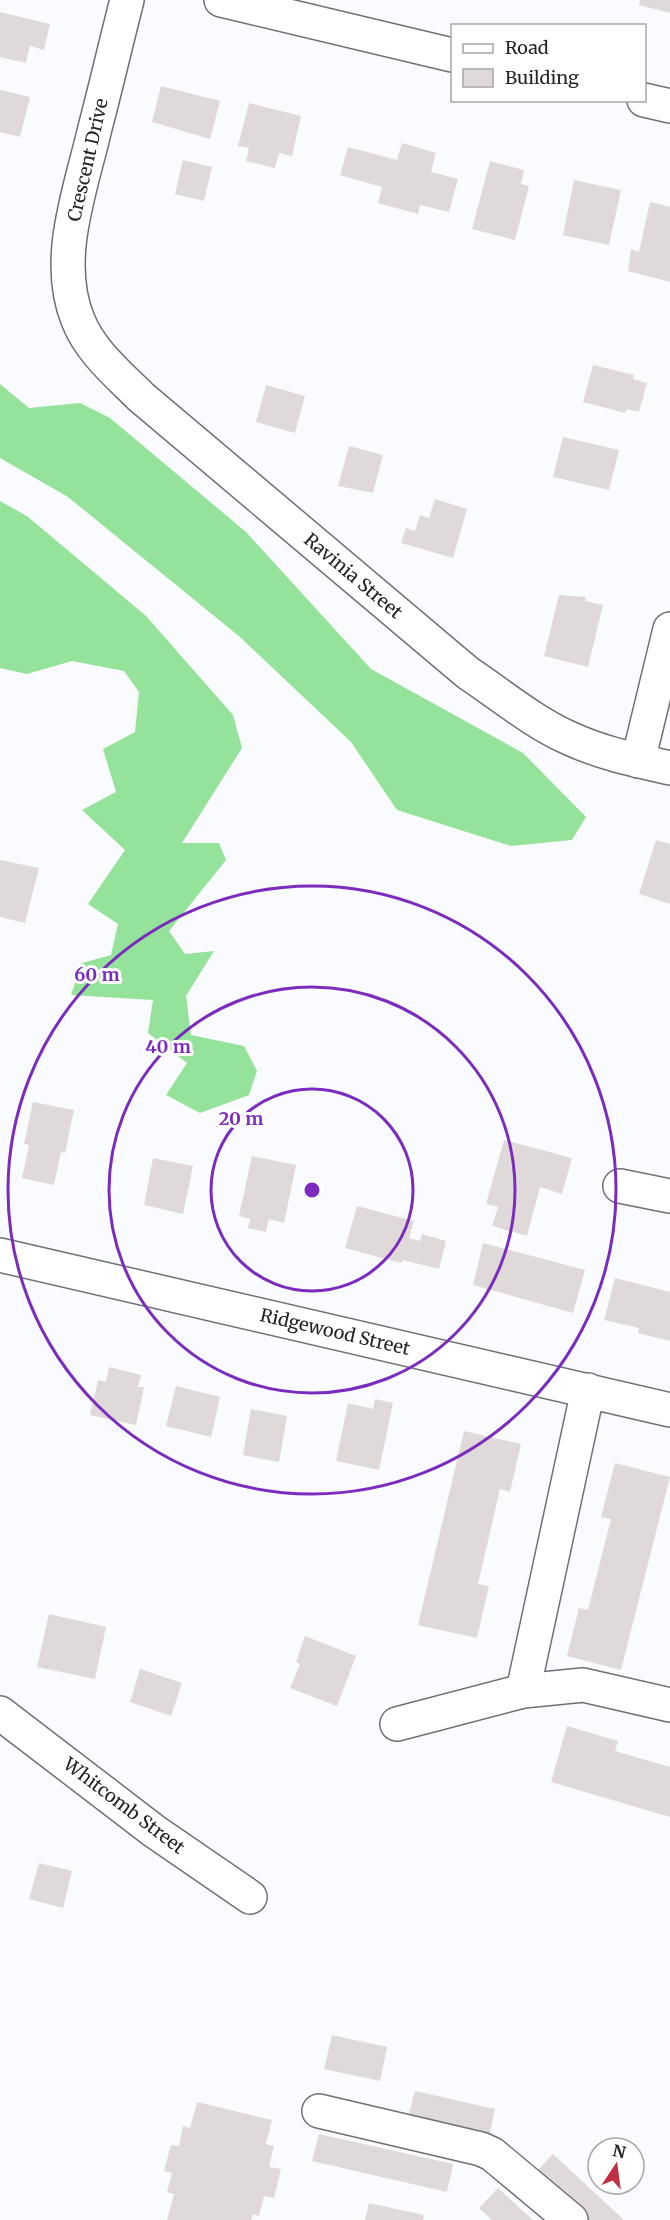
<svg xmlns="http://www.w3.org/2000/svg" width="670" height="2220" font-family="Merriweather,serif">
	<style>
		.forest { fill: #95e29a }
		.building { fill: #e0d9d9 }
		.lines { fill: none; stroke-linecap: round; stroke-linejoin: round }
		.minor-casing { stroke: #6e7074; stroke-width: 36 }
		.minor { stroke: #fff; stroke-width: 33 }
		.ring { fill: none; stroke: #7b2cbf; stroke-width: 3 }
		.labels { text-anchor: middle; stroke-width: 6; stroke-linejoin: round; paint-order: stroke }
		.street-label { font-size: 18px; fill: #222325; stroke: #fff }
		.centre { fill: #7b2cbf; stroke: #fff; stroke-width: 3 }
		.ring-label { font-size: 18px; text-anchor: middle; font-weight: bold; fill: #7b2cbf; stroke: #fff; stroke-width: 6; stroke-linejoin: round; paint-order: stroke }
	</style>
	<rect width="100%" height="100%" fill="#fafbfe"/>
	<path class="forest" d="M0,384L29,408L80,403L110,418L246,532L371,669L523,753L586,817L572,840L511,846L397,810L351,742L240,637L68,497L0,458Z
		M0,501L27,516L146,616L233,715L242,748L182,843H219L226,860L169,931L185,954L214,951L186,996L191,1035L244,1046L257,1071L249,1095L200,1113L166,1095L187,1063L148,1033L153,1000L71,995L82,963L111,955L118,924L88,904L125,850L82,810L116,792L103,749L135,732L139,692L124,671L72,661L27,674L0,668Z"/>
	<path class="building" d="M640,0H670V13L639,5Z
		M0,12L50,24L44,50L30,46L26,63L0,57Z
		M161,86L220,101L210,139L152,122Z
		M0,90L30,97L20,137L0,132Z
		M249,103L301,116L292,156L279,153L275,168L246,161L249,148L238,146Z
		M402,143L436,153L431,172L458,179L449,212L420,205L418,214L378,203L382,187L340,175L348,147L397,160Z
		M183,160L212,167L204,201L175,194Z
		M490,161L524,170L521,184L529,186L515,240L472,229Z
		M574,180L621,190L609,245L563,235Z
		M650,202L670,207V282L628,271L631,249L639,252Z
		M593,365L634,375L633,379L647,383L639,412L627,409L625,413L583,402Z
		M266,385L305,396L295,433L256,422Z
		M563,437L619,450L609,490L553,477Z
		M349,446L383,455L373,493L338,486Z
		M435,499L467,509L453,558L401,543L406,528L415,531L420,515L429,518Z
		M559,595L586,597L585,601L603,605L588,667L544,656Z
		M656,840L670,844V904L639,894Z
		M0,860L39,868L25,923L0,917Z
		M33,1102L74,1110L65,1153L61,1152L54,1185L22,1178L29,1145L24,1144Z
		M504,1140L572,1158L562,1194L540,1187L527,1236L492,1226L498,1207L486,1204Z
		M252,1156L296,1165L284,1223L269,1219L266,1232L248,1228L250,1219L239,1216Z
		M153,1158L193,1166L183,1214L144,1205Z
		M357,1206L414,1221L409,1238L420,1241L422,1234L446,1241L439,1269L403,1260L401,1263L345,1248Z
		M483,1243L585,1270L573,1313L473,1285Z
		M615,1278L670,1292V1341L638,1333L639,1328L604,1320Z
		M109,1367L141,1375L138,1387H144L136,1425L90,1415L98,1380L106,1382Z
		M176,1386L220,1397L211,1437L166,1426Z
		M375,1399L393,1403L379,1470L336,1461L348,1403L373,1409Z
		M251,1409L287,1416L279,1462L243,1455Z
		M464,1431L521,1444L510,1492L500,1489L478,1584L489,1586L477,1638L418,1625Z
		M615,1463L670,1477L621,1670L567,1656L579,1608L588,1610L611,1519L601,1517Z
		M49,1614L106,1627L95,1679L37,1667Z
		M305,1636L356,1656L337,1706L290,1688L300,1664L296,1662Z
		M140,1669L182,1683L171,1716L130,1702Z
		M567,1726L618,1741L615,1751L670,1767V1817L551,1782Z
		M39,1863L72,1871L63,1908L29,1899Z
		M332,2035L387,2047L380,2081L324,2069Z
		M415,2091L495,2109L489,2137L408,2117Z
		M197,2102L272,2120L266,2144L274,2146L269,2167L281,2169L274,2198L264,2196L259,2216L253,2214L251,2220H167L174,2194L167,2192L172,2173L164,2171L171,2145L179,2146L183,2126L190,2128Z
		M319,2134L453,2164L447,2192L312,2161Z
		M553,2154L624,2220H586L535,2173Z
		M498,2188L533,2220H492L479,2208Z
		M369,2203L424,2215L423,2220H365Z"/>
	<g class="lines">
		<g class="minor-casing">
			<path id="minor" d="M127,0C116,43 106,86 95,128C81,189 53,259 78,320C90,351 118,374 141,397L468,673C501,695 533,722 569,738C601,753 635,760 670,768
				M221,0L452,55
				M644,100L670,106
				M638,761L670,629
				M620,1186L670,1196
				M0,1255L670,1410
				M523,1691L588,1390
				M0,1713L154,1831L250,1897
				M397,1724L523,1691L583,1685L670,1705
				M319,2111L481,2149L492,2154L571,2220"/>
		</g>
		<use href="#minor" class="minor"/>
	</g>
	<g class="ring">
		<circle cx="312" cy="1190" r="101"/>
		<circle cx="312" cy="1190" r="203"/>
		<circle cx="312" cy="1190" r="304"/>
	</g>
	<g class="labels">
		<g class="street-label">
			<text transform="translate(88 160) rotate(-77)" y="6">Crescent Drive</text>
			<text transform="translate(353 576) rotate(40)" y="6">Ravinia Street</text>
			<text transform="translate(335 1332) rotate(13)" y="6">Ridgewood Street</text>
			<text transform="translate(124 1806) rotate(37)" y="6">Whitcomb Street</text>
		</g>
	</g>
	<circle cx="312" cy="1190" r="9" class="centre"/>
	<g class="ring-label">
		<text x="97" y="981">60 m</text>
		<text x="168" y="1053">40 m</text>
		<text x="241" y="1125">20 m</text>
	</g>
	<rect x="451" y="24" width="195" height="78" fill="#ffffff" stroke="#a7a7a8" stroke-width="1.5"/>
	<rect x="463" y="44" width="30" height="9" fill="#ffffff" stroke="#a7a7a8" stroke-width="1.5"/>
	<text x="505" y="54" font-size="18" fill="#222325">Road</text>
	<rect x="463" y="69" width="30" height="18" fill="#e0d9d9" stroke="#a7a7a8" stroke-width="1.5"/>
	<text x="505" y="84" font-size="18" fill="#222325">Building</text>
	<g transform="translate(616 2166) rotate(13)"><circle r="28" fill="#ffffff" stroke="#a7a7a8" stroke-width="1.5"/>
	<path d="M0-4.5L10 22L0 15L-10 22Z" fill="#c13042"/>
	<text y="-9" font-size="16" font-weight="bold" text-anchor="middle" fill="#222325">N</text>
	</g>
</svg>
